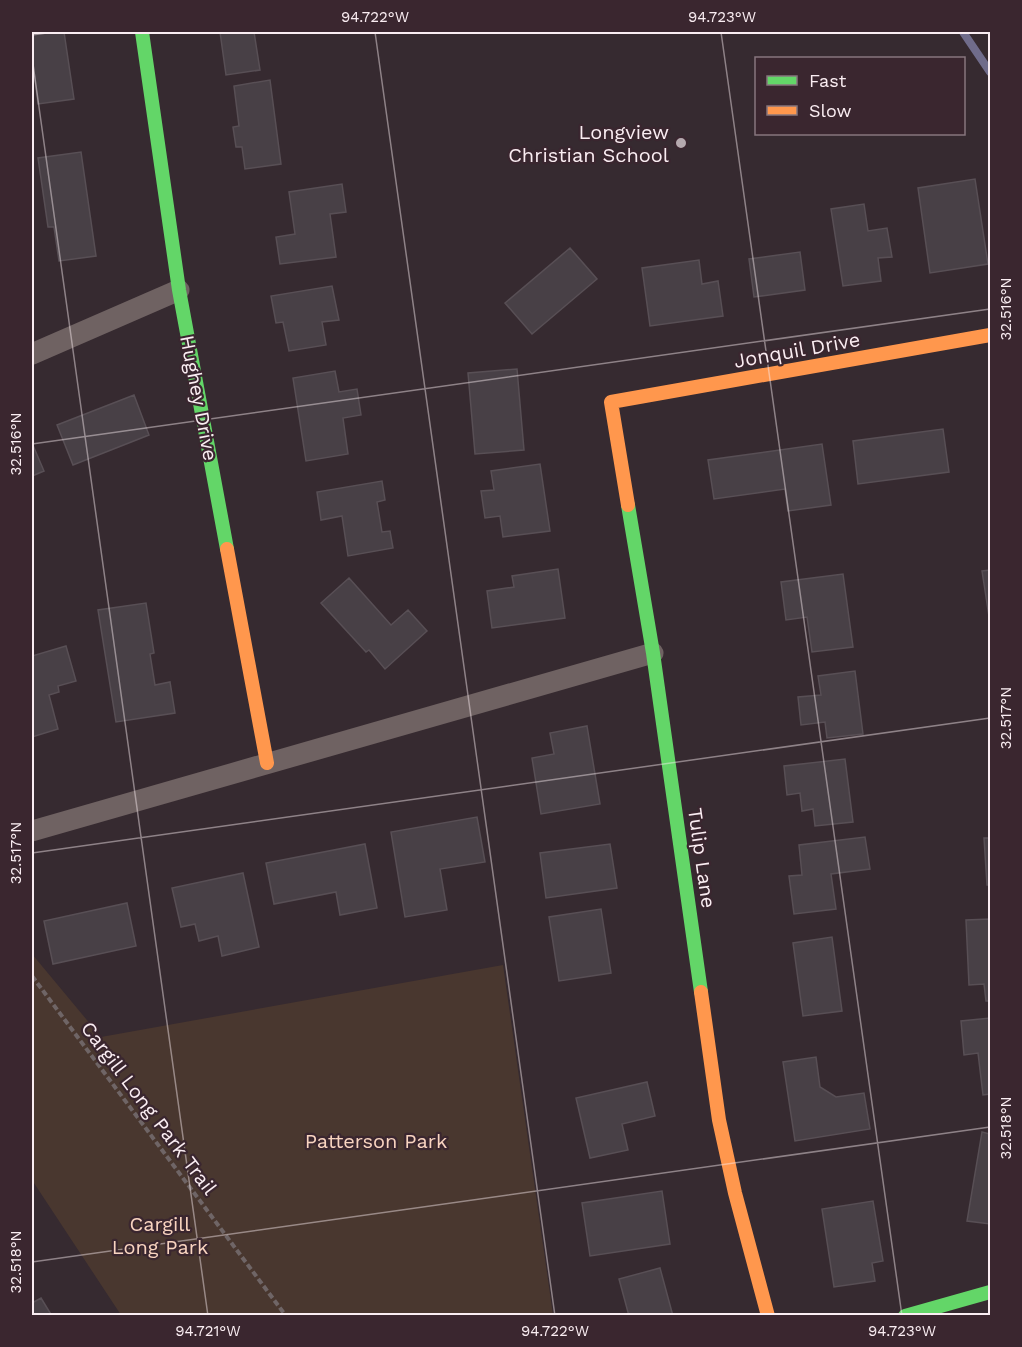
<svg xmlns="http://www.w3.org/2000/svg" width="1022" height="1347" font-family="'Work Sans',sans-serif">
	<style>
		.green { fill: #49372f }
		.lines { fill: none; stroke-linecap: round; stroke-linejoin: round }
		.stream { stroke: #706c8b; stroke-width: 8 }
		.building { fill: #484046; stroke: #584f55; stroke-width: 1.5 }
		.path { stroke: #6f6566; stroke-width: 4; stroke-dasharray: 6 3; stroke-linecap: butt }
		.street { stroke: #6f6262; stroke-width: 21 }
		.fast { stroke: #63d668; stroke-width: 14 }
		.slow { stroke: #ff974d; stroke-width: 14 }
		.ticks { fill: none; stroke: #faedf2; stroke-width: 1.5; stroke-opacity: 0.45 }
		.poi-dot { fill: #b5a9ae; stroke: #3a262f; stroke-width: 2 }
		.labels { text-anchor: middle; stroke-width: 4.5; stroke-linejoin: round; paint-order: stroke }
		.poi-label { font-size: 20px; fill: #faedf2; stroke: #3a262f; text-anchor: end }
		.street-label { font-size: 20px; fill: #faedf2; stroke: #3a262f }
		.park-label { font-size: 20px; fill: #f9d4c0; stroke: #3a262f }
		.neatline { fill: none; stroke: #faedf2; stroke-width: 2 }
		.ticks-label { font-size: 15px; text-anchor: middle; fill: #faedf2 }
	</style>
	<rect width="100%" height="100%" fill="#362a30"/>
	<path class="green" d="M32,954L101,1037L503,965L553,1315H121L32,1180Z"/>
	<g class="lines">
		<path class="stream" d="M963,32L990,72"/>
	</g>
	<path class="building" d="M32,32H64L74,99L38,104L32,55Z
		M220,32H254L260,70L226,75Z
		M270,80L281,164L245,169L242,147H236L233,127L239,126L234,86Z
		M81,152L96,256L59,261L54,227H48L38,158Z
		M975,179L988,264L930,273L918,188Z
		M342,184L346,212L330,214L336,257L280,264L276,237L295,234L289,192Z
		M864,204L868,231L887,228L892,257L878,258L881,281L843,286L831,209Z
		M570,248L597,279L532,334L505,303Z
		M800,252L805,290L754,297L749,259Z
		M699,260L702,284L718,281L723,316L650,326L642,268Z
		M332,286L339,320L322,322L326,345L289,351L283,322L276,323L271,296Z
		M517,369L524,450L475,454L468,373Z
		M335,371L339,392L357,389L361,415L343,418L348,454L306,461L293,378Z
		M134,395L149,435L73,465L57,425Z
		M943,429L949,472L858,484L853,441Z
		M32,443L44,471L32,476Z
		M822,444L831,505L788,511L785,489L714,499L708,460Z
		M540,464L550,531L503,537L500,516L485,518L481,491L494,490L491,471Z
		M382,481L385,500L377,502L382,532L390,531L393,548L348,556L342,516L321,520L317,492Z
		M558,569L565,618L492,628L487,591L514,587L512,576Z
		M990,570V623L982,571Z
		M843,574L853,647L812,652L807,617L786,620L781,582Z
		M349,578L391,625L408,610L427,631L385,669L369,650L366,652L321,603Z
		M146,603L154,653L150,654L155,685L170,682L175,713L116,722L98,610Z
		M66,646L76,681L58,686L59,692L49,695L58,729L32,737V656Z
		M855,671L863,734L827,738L825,722L801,725L798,697L821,695L818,676Z
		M587,726L600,804L541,814L532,758L554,754L550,733Z
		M845,759L853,822L815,826L813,809L802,811L800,793L787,795L784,766Z
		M477,817L485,862L440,869L447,910L405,917L391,832Z
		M865,837L870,869L831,874L836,909L794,914L789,876L802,875L799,845Z
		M984,838H990V885H987Z
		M365,844L377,908L340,915L336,892L274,904L266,863Z
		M610,844L617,888L546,898L540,853Z
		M243,873L259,947L222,956L218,936L199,941L195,924L181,927L172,888Z
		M127,903L136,946L53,964L44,921Z
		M601,909L611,973L559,981L549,917Z
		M990,919V1001H986L984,984L969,985L966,920Z
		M832,937L842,1011L803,1016L793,943Z
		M990,1018V1094L983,1095L978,1053L964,1055L961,1021Z
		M816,1057L820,1087L836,1097L864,1093L870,1129L795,1141L783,1062Z
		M647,1082L655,1116L622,1124L628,1150L590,1158L576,1098Z
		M982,1132L990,1134V1224L967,1221Z
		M662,1191L670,1244L590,1256L582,1203Z
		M873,1201L883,1261L872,1263L875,1281L834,1287L822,1209Z
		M660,1268L673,1316H629L619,1279Z
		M41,1298L52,1316H32V1303Z"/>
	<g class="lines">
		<path class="path" d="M32,976L286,1316"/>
		<path class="street" d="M32,354L179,290
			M32,831L653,653"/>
		<path class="fast" d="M142,32L179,290L227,549
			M628,505L653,653L701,992
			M905,1316L990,1292"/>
		<path class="slow" d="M628,505L611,402L990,335
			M227,549L267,763
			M701,992L719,1120L735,1193L768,1316"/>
	</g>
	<path class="ticks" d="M375,32L555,1316M721,32L902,1316M32,35L54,32M32,57L208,1316M32,444L990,309M32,853L990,718M32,1262L990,1127"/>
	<circle class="poi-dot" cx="681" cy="143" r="6"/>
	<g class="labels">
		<g class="poi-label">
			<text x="669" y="139">Longview<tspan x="669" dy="23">Christian School</tspan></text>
		</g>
		<g class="street-label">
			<text transform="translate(797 350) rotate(-10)" y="7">Jonquil Drive</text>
			<text transform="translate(199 398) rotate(79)" y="7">Hughey Drive</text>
			<text transform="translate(702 858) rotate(82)" y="7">Tulip Lane</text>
			<text transform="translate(149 1108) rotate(53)" y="7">Cargill Long Park Trail</text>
		</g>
		<g class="park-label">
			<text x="376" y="1148">Patterson Park</text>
			<text x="160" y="1231">Cargill<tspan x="160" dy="23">Long Park</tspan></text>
		</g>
	</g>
	<rect width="1022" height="1347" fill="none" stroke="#3a262f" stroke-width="66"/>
	<rect x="755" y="57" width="210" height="78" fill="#3a262f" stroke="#87767d" stroke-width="1.5"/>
	<rect x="767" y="76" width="30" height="9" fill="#63d668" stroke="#87767d" stroke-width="1.5"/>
	<text x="809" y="87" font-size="18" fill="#faedf2">Fast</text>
	<rect x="767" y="106" width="30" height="9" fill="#ff974d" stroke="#87767d" stroke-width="1.5"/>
	<text x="809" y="117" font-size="18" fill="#faedf2">Slow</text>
	<rect x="33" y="33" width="956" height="1281" class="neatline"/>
	<g class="ticks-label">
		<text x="375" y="22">94.722°W</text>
		<text x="722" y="22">94.723°W</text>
		<text transform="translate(1006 309) rotate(-90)" y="5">32.516°N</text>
		<text transform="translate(16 444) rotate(-90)" y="5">32.516°N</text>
		<text transform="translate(1006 718) rotate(-90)" y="5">32.517°N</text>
		<text transform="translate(16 853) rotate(-90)" y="5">32.517°N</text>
		<text transform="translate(1006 1128) rotate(-90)" y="5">32.518°N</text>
		<text transform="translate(16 1262) rotate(-90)" y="5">32.518°N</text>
		<text x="208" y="1336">94.721°W</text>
		<text x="555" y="1336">94.722°W</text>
		<text x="902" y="1336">94.723°W</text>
	</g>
</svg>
